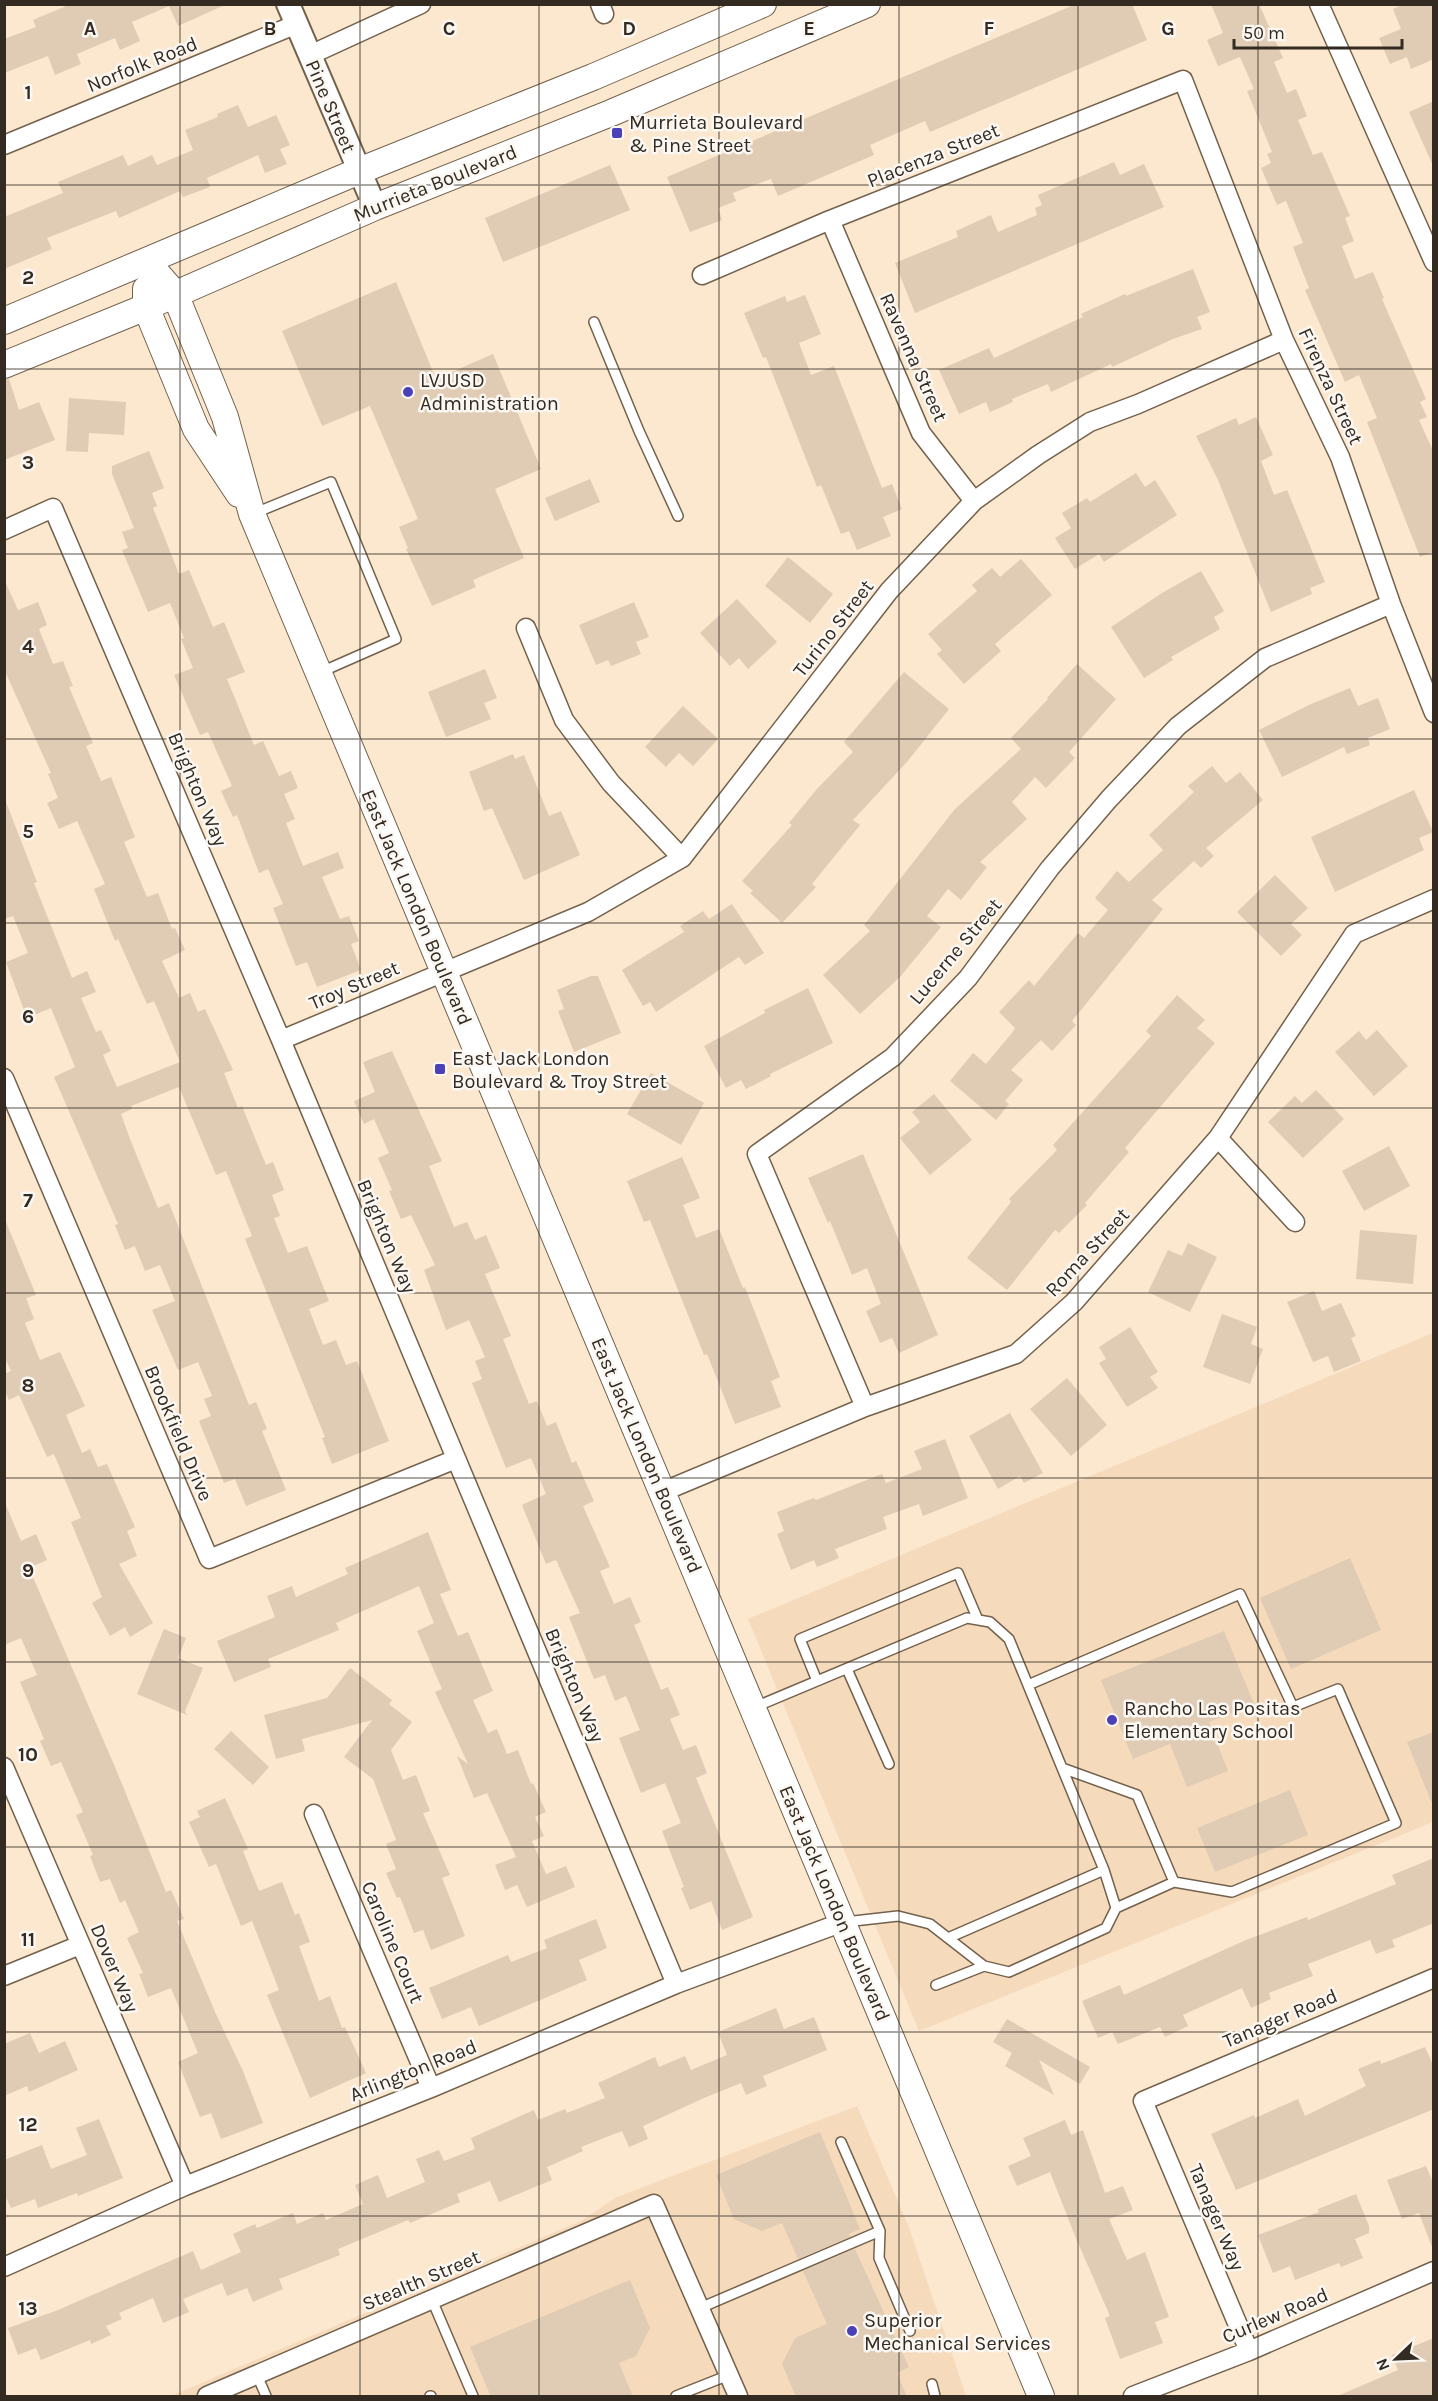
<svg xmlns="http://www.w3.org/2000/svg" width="1438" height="2401" font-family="Karla,sans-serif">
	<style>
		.built { fill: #f5dabc }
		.building { fill: #e0cbb4 }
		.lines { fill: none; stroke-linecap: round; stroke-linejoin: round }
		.service-casing { stroke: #73614c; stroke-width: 12 }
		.minor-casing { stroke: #73614c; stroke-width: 21 }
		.tertiary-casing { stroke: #73614c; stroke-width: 26 }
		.secondary-casing { stroke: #73614c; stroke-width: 28 }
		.service { stroke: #fff; stroke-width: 9 }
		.minor { stroke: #fff; stroke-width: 18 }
		.tertiary { stroke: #fff; stroke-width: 22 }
		.secondary { stroke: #fff; stroke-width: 26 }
		.grid { fill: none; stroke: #332b22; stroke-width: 1.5; stroke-opacity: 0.55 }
		.poi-dot { fill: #4a40b7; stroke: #fbf7f2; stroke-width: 2 }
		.labels { text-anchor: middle; stroke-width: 5; stroke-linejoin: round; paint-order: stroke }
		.street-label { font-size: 20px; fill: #332b22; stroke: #fbf7f2 }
		.poi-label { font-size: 20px; fill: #332b22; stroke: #fbf7f2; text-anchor: start }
		.grid-label { font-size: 20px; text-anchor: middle; font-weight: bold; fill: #332b22; stroke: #fbf7f2; stroke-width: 5; stroke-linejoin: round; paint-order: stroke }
	</style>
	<rect width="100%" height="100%" fill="#fce7cf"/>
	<path class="built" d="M1433,1333V1822L919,2031L748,1619Z
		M857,2106L908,2225L966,2396H171L581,2221L617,2197Z"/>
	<path class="building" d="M71,4H227L178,26L169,6L132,22L140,41L120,50L115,38L77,54L81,64L55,75L48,56L4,73V39L36,27L33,20Z
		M1076,4H1132L1147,40L930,132L925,121L870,145L874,155L778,196L771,179L733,193L736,201L718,208L722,220L690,232L667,177Z
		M1211,4H1259L1283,58L1274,62L1287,93L1296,89L1307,116L1298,120L1313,155L1322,152L1350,216L1345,218L1354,241L1342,246L1355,279L1373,272L1384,298L1382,299L1426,399L1420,402L1427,417L1419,420L1434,453V552L1420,557L1367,422L1377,418L1359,375L1345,382L1305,290L1309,288L1293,247L1303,243L1286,201L1277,205L1261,168L1271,163L1267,154L1272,152L1247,91L1254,89L1240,57L1218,66L1207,40L1223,33Z
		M1404,4H1434V59L1411,69L1407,57L1390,64L1379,38L1401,29L1393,9Z
		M1434,101V168L1409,112Z
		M238,105L248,127L276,115L290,145L280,149L287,164L265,173L258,155L207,178L210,187L183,197L180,191L119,218L116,211L47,238L52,249L4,269V217L63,193L58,182L123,155L128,166L152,155L157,165L193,150L185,130L218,117L217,114Z
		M1114,162L1120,175L1144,164L1164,207L915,313L895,263L958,237L956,231L991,215L998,232L1037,215L1035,208L1042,205L1038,195Z
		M610,165L630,210L503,262L485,218Z
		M1193,269L1210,312L1197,317L1202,329L1173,339L1112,367L1111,364L1051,392L1048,384L1012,399L1013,402L990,412L986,402L959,414L939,370L989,348L994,358L1083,317L1081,314L1125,294L1126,296Z
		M396,282L436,379L493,354L541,469L495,489L524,558L473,580L476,587L432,606L406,549L408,548L399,527L418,519L370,406L322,426L282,331Z
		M805,295L821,334L799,343L811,375L834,366L882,488L892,484L902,509L883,517L891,536L857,550L849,531L841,534L821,485L817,487L766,357L763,358L744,313L785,296L787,302Z
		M9,379L19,410L39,402L55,440L4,460V380Z
		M69,398L126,402L124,435L89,433L88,452L66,451Z
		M1256,417L1273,455L1261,461L1274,495L1287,490L1325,582L1310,588L1312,594L1271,612L1218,480L1196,436L1236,418L1239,425Z
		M149,451L164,488L152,493L157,506L153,508L179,574L189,570L213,627L224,622L245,672L227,679L254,745L263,741L279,776L291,771L298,788L284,794L295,819L286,823L303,866L338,852L344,868L322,877L340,919L349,916L359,941L351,944L361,970L317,987L307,962L296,966L273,908L283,904L268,869L259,873L237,815L233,817L221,791L232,786L208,732L200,735L174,675L193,668L181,639L184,638L170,603L148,612L122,550L128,548L122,532L134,528L112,474V466Z
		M1136,473L1145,487L1155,480L1177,515L1104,562L1099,554L1075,569L1055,538L1071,528L1062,513L1087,498L1090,502Z
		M590,479L600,502L555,521L545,498Z
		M788,557L833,594L810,623L765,586Z
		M1021,559L1052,595L995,644L1001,651L964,684L937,654L942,650L928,634L977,591L972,585L992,568L1000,577Z
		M1201,571L1224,611L1214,617L1220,629L1171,657L1173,660L1144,678L1111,627L1162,593Z
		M4,579L18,610L38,602L47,625L39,629L53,664L63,661L73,686L69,687L93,743L86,746L101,781L111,777L135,837L124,842L147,897L158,893L172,929L175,928L185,950L162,961L179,998L190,993L198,1012L205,1009L233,1070L224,1073L238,1108L242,1106L266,1165L273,1162L284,1190L272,1195L280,1216L274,1218L288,1253L307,1246L329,1301L309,1309L323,1345L336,1340L346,1365L357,1361L389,1441L332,1464L322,1438L325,1437L245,1239L252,1236L226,1171L216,1175L179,1087L131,1106L132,1109L121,1114L130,1139L158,1208L169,1203L249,1405L256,1402L267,1429L262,1431L286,1490L246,1506L235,1479L224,1483L199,1421L211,1416L204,1399L212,1396L198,1362L178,1370L152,1310L175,1301L160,1265L145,1271L135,1246L125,1250L115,1225L118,1224L54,1077L75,1067L51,1008L27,1018L6,962L28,953L13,916L4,919L6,802L37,882L34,883L72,978L87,971L96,992L81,998L96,1032L101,1030L111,1051L103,1055L117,1087L180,1062L154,1001L147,1004L118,939L115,941L94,889L105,884L77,821L59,829L47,803L58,798L48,774L51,773L4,669Z
		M737,599L777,642L748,669L739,658L730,666L700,633Z
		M634,602L649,637L636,642L641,654L611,666L608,660L596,665L579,625Z
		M1077,664L1116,699L1069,752L1075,758L1046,788L1035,777L1012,802L1027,819L980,862L987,867L961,900L948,889L927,916L941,927L900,977L860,1014L823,975L870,931L864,925L955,809L1021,749L1011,738L1048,699L1047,698Z
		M485,669L497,698L484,703L491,719L446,737L428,692Z
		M904,672L949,709L907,762L853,820L860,825L812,884L816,887L782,923L750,893L753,891L742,881L792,825L789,823L816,790L853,752L844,742Z
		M1350,688L1358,706L1378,698L1390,729L1368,738L1370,745L1347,754L1344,747L1282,777L1259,730L1309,705Z
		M683,706L718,739L693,766L679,753L666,767L645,747Z
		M513,754L515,759L524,755L549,816L561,811L580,855L524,880L492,808L484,811L469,772Z
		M1212,766L1226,783L1240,772L1263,800L1206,848L1214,856L1201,868L1194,861L1152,900L1163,909L1072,1021L1076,1025L1052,1051L1041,1040L1011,1070L1023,1080L1005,1101L1009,1104L996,1120L950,1081L973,1053L986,1064L1012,1033L1015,1028L999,1012L1029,980L1034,986L1078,933L1084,938L1108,910L1095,898L1117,871L1129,882L1163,850L1149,835L1194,792L1188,786Z
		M1414,790L1433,832L1419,838L1424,850L1335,892L1311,837Z
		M1275,875L1308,908L1291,924L1302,935L1281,956L1237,912Z
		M732,904L764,953L745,965L739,957L656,1012L650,1002L643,1006L622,970L684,932L680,926L703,911L709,919Z
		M591,976H598L621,1033L574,1052L558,1011L564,1009L557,990Z
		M808,988L833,1043L770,1074L771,1076L746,1089L741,1080L726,1088L704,1046L765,1013L764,1010Z
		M1177,995L1205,1020L1197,1028L1215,1043L1125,1148L1129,1152L1085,1203L1087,1205L1059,1233L1055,1230L1007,1290L967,1258L1011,1202L1009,1199L1057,1150L1053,1145L1151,1036L1146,1031Z
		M1377,1030L1408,1066L1374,1096L1335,1052L1359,1031L1366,1040Z
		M392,1051L442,1161L429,1166L454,1227L467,1222L475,1240L486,1235L500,1268L485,1274L511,1336L503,1339L529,1404L537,1401L547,1426L556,1422L572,1463L576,1461L594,1501L583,1506L610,1567L600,1571L614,1604L630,1597L641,1622L634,1625L661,1690L668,1687L680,1715L670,1719L683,1750L696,1745L707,1773L696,1778L753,1917L722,1930L711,1901L690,1910L681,1888L684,1887L662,1831L681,1823L665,1783L641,1793L619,1738L640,1730L626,1696L615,1701L605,1675L594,1679L569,1617L580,1613L556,1560L546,1564L522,1505L546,1494L531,1458L506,1468L472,1383L482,1379L475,1361L485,1357L469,1320L446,1330L424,1270L435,1265L411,1215L401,1219L389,1191L392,1190L378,1158L389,1153L374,1119L364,1124L354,1101L375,1092L363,1062Z
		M651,1073L704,1103L681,1145L627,1114Z
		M1316,1090L1344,1119L1303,1158L1268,1122L1295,1096L1302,1103Z
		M934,1094L972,1140L930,1175L900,1138L920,1122L912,1112Z
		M1389,1146L1410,1186L1364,1211L1342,1171Z
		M863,1154L938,1335L899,1353L892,1338L880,1343L866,1311L881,1304L867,1268L852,1275L830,1221L828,1223L808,1178Z
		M682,1157L700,1198L683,1205L696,1238L719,1229L743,1288L745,1287L780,1377L771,1381L781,1407L735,1424L707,1354L704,1355L650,1220L644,1222L627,1181Z
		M4,1217L36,1295L26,1298L34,1319L25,1323L40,1360L60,1352L85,1406L66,1415L82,1453L90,1449L98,1467L107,1464L135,1527L127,1531L137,1556L119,1564L153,1623L130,1637L125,1627L110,1636L92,1603L102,1597L71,1522L81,1518L54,1454L47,1457L19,1395L9,1400L4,1389V1374L11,1371L4,1356Z
		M1360,1230L1417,1235L1413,1284L1356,1279Z
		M1188,1243L1217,1257L1190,1312L1148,1292L1168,1250L1182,1256Z
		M1314,1291L1322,1311L1341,1303L1356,1336L1351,1338L1361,1361L1334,1372L1328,1356L1313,1362L1287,1302Z
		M1222,1314L1257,1327L1251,1344L1263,1349L1250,1384L1203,1367Z
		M1130,1327L1158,1372L1150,1377L1158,1388L1127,1407L1099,1363L1106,1359L1099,1347Z
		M1067,1378L1107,1425L1071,1456L1030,1409Z
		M1010,1413L1043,1473L1024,1483L1020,1476L998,1489L969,1436Z
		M945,1439L968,1498L923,1516L919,1504L883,1517L887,1529L835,1549L839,1558L817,1567L814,1560L791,1570L777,1534L784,1531L777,1512L814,1498L816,1500L882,1474L886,1483L922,1469L914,1451Z
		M5,1503L21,1541L36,1534L47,1560L29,1568L115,1767L166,1892L171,1890L184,1919L177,1921L215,2012L243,2071L263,2123L221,2139L211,2113L200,2117L178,2062L198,2053L171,1988L148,1997L139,1974L143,1973L127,1938L139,1932L125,1900L120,1903L110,1879L100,1882L90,1856L93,1855L76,1815L83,1812L61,1762L51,1766L40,1741L44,1739L20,1682L37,1675L21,1638L4,1645Z
		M428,1532L451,1590L440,1594L458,1636L468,1632L493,1691L473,1700L488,1733L497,1729L507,1754L518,1750L531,1784L533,1783L546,1812L535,1817L544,1836L532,1841L546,1874L566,1866L575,1887L527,1907L517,1885L505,1890L495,1865L516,1857L487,1793L474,1798L457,1756L468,1764L435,1692L442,1689L417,1631L434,1623L419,1586L336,1623L339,1630L268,1659L271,1667L234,1682L217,1641L275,1617L267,1596L292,1586L296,1597L348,1574L345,1568Z
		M1350,1558L1381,1630L1291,1669L1260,1598Z
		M164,1629L186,1638L178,1658L203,1668L185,1711L187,1715L137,1694Z
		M1224,1631L1254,1704L1209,1722L1228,1771L1187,1787L1170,1744L1133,1759L1101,1680Z
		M350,1668L392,1700L389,1704L412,1722L391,1750L403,1780L416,1775L430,1811L423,1813L450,1875L442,1878L465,1936L431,1950L423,1930L414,1933L400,1897L397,1898L386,1873L396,1869L386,1844L396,1840L373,1779L344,1757L372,1720L302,1739L305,1751L276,1759L264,1715L327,1698Z
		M231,1731L269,1767L253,1785L214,1749Z
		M1434,1732V1806H1433L1407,1742Z
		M1290,1790L1308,1835L1215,1872L1197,1828Z
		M225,1798L248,1849L243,1851L259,1891L282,1882L295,1915L299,1913L310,1942L299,1946L319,2001L330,1996L342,2028L345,2027L366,2073L310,2098L267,1995L279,1990L252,1921L241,1926L216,1864L209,1867L189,1822L200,1817L197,1811Z
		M1434,1858V1923L1392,1940L1395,1947L1376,1954L1370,1940L1308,1964L1313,1976L1269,1993L1271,1999L1251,2008L1242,1988L1183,2015L1188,2026L1165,2037L1160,2027L1118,2044L1112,2032L1098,2038L1082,2001L1120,1985L1124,1995L1246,1940L1307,1917L1308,1920L1396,1884L1392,1875Z
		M596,1919L607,1948L579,1960L587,1980L479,2026L471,2007L442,2019L429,1988L508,1955L511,1962L547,1948L544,1940Z
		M776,2008L784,2029L814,2017L827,2050L763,2076L767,2086L746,2095L741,2083L704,2098L643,2126L648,2139L629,2147L622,2131L581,2147L583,2151L547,2167L552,2180L499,2202L490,2181L457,2194L460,2202L410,2223L408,2220L338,2249L340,2255L279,2279L283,2289L253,2302L247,2288L227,2296L222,2283L183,2299L189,2312L163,2323L153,2298L119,2313L122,2319L106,2326L111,2335L91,2344L90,2340L41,2360L36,2348L18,2355L8,2328L58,2310L193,2251L201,2270L241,2252L233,2234L255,2224L257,2228L293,2213L297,2224L323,2213L326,2220L363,2204L355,2185L378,2175L387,2198L425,2182L416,2159L439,2150L444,2161L475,2149L471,2138L534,2110L538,2120L565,2109L567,2113L605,2098L598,2083L655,2057L659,2067L685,2056L691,2070L727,2055L718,2032Z
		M1007,2019L1090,2067L1080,2084L1039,2060L1054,2095L1005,2066L1012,2053L993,2042Z
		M30,2033L39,2053L65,2041L78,2070L29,2092L27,2086L4,2096V2044Z
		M1425,2047L1434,2067V2109L1236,2190L1211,2134L1254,2115L1255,2118L1298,2099L1305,2116L1366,2086L1358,2069L1380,2060L1381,2064Z
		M99,2119L123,2178L78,2196L77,2193L38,2208L35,2199L11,2208L4,2193V2160L42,2145L51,2169L87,2155L76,2128Z
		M1065,2120L1071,2135L1083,2130L1105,2193L1123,2186L1133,2210L1109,2219L1127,2260L1145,2252L1169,2317L1155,2322L1163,2343L1120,2359L1105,2318L1110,2316L1075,2236L1050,2172L1017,2186L1008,2166L1031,2156L1023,2138Z
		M820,2132L860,2229L849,2234L850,2237L798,2259L782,2223L762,2231L734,2219L716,2175Z
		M1426,2166L1434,2185L1432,2247L1419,2213L1402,2219L1387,2180Z
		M1356,2194L1369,2226V2233L1355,2239L1363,2258L1341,2267L1339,2263L1295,2280L1290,2266L1273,2273L1258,2235L1319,2212L1318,2209Z
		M855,2249L909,2367L897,2373L907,2397H796L782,2364L795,2338L827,2324L803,2271Z
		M630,2280L650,2328L636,2356L619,2363L633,2397H491L470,2347Z
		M1434,2338V2397H1335L1398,2370L1392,2355Z"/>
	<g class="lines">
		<g class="service-casing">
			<path id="service" d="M594,322L639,431L678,516
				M255,513L331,482L396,639L321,672
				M847,1669L889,1764
				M817,1681L800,1639L958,1573L978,1620
				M1028,1685L1240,1594L1293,1707L1338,1689L1396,1823L1232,1892L1174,1882
				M755,1707L967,1618L990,1622L1009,1639L1104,1870L1116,1908L1106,1928L1009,1972L984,1966L930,1924L898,1916L845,1922
				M1062,1768L1137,1795L1174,1882L1116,1908
				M948,1938L1104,1870
				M936,1985L984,1966
				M880,2231L879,2258L910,2331
				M432,2300L473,2396
				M700,2308L880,2231L841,2142
				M257,2375L266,2396
				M932,2384L935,2396
				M430,2396H431
				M676,2396L729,2375"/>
		</g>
		<g class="minor-casing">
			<path id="minor" d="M600,4L604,14
				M1319,4L1434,262
				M310,55L421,4
				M4,145L297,24
				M830,220L921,433L974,501
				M702,275L830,220L1183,80L1284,340L1340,457L1391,604L1434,713
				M4,530L53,508L281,1040L676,1984
				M526,628L564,720L611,783L682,858
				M281,1040L588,912L682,858L889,591L974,501L1038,455L1090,422L1138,404L1284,340
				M4,1078L209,1559L456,1459
				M1218,1138L1295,1222
				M865,1407L757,1154L893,1057L968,978L1050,868L1109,799L1178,726L1265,658L1391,604
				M662,1492L865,1407L1016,1354L1074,1302L1218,1138L1354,934L1434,899
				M4,1767L185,2186
				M314,1814L431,2088
				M4,1976L80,1945
				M4,2267L185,2186L431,2088L676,1984L843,1922
				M1249,2351L1143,2101L1434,1978
				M207,2396L654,2204L738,2396
				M1133,2396L1249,2351L1434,2271"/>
		</g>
		<g class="tertiary-casing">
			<path id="tertiary" d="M288,4L375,207"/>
		</g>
		<g class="secondary-casing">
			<path id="secondary" d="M147,262L175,294L225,417L252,514L1041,2396
				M146,289V307L196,429L239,494
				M4,321L359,171L593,77L763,4
				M4,365L146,307L375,207L611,113L867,4"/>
		</g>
		<use href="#service" class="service"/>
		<use href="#minor" class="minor"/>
		<use href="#tertiary" class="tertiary"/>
		<use href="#secondary" class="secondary"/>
	</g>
	<path class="grid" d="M180,4V2396M360,4V2396M539,4V2396M719,4V2396M899,4V2396M1078,4V2396M1258,4V2396M4,185H1434M4,369H1434M4,554H1434M4,739H1434M4,923H1434M4,1108H1434M4,1293H1434M4,1478H1434M4,1662H1434M4,1847H1434M4,2032H1434M4,2216H1434"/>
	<g class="poi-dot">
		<rect x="611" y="127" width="12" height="12" rx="3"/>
		<circle cx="408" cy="392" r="6"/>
		<rect x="434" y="1063" width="12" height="12" rx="3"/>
		<circle cx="1112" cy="1720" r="6"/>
		<circle cx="852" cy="2331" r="6"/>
	</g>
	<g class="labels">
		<g class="street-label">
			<text transform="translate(142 64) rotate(-22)" y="7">Norfolk Road</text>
			<text transform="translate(331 106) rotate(67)" y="7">Pine Street</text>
			<text transform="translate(933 155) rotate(-22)" y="7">Placenza Street</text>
			<text transform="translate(435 183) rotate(-22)" y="7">Murrieta Boulevard</text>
			<text transform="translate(914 357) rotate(66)" y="7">Ravenna Street</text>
			<text transform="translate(1331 386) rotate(65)" y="7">Firenza Street</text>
			<text transform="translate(833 628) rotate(-52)" y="7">Turino Street</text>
			<text transform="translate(198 789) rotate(67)" y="7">Brighton Way</text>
			<text transform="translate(417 907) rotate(67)" y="7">East Jack London Boulevard</text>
			<text transform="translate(955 951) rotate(-50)" y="7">Lucerne Street</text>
			<text transform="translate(354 985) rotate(-23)" y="7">Troy Street</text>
			<text transform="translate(387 1236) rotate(67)" y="7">Brighton Way</text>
			<text transform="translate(1087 1252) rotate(-47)" y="7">Roma Street</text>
			<text transform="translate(179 1433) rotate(67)" y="7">Brookfield Drive</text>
			<text transform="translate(647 1455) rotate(67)" y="7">East Jack London Boulevard</text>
			<text transform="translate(575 1685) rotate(67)" y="7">Brighton Way</text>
			<text transform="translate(835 1903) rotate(67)" y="7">East Jack London Boulevard</text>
			<text transform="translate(393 1942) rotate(67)" y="7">Caroline Court</text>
			<text transform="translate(115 1968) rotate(67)" y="7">Dover Way</text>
			<text transform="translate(1280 2018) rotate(-23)" y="7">Tanager Road</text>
			<text transform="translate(413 2070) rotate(-22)" y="7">Arlington Road</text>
			<text transform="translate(1217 2217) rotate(67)" y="7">Tanager Way</text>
			<text transform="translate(421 2280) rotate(-23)" y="7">Stealth Street</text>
			<text transform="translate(1275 2315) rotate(-23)" y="7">Curlew Road</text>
		</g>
		<g class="poi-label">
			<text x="629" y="129">Murrieta Boulevard<tspan x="629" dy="23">&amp; Pine Street</tspan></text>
			<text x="420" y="387">LVJUSD<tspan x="420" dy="23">Administration</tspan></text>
			<text x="452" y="1065">East Jack London<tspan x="452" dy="23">Boulevard &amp; Troy Street</tspan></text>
			<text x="1124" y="1715">Rancho Las Positas<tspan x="1124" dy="23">Elementary School</tspan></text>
			<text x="864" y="2327">Superior<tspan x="864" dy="23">Mechanical Services</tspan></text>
		</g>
	</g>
	<g class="grid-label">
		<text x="90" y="35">A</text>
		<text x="270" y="35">B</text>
		<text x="449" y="35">C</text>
		<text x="629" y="35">D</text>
		<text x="809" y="35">E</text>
		<text x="989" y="35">F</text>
		<text x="1168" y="35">G</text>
		<text x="28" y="99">1</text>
		<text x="28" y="284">2</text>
		<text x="28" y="469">3</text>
		<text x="28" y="653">4</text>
		<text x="28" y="838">5</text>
		<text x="28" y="1023">6</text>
		<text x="28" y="1207">7</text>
		<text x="28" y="1392">8</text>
		<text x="28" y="1577">9</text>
		<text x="28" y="1761">10</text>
		<text x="28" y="1946">11</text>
		<text x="28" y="2131">12</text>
		<text x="28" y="2315">13</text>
	</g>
	<rect width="1438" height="2401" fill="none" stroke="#332b22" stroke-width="12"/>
	<g transform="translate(1396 2359) rotate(247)" stroke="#fbf7f2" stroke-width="4.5" paint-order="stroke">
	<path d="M0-4.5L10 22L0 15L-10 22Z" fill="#332b22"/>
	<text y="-9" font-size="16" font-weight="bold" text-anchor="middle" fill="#332b22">N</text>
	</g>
	<path d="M1234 39v9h168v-9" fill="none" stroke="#332b22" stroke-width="3"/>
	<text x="1243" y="39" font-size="18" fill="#332b22" stroke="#fbf7f2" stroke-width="4.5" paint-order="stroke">50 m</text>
</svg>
